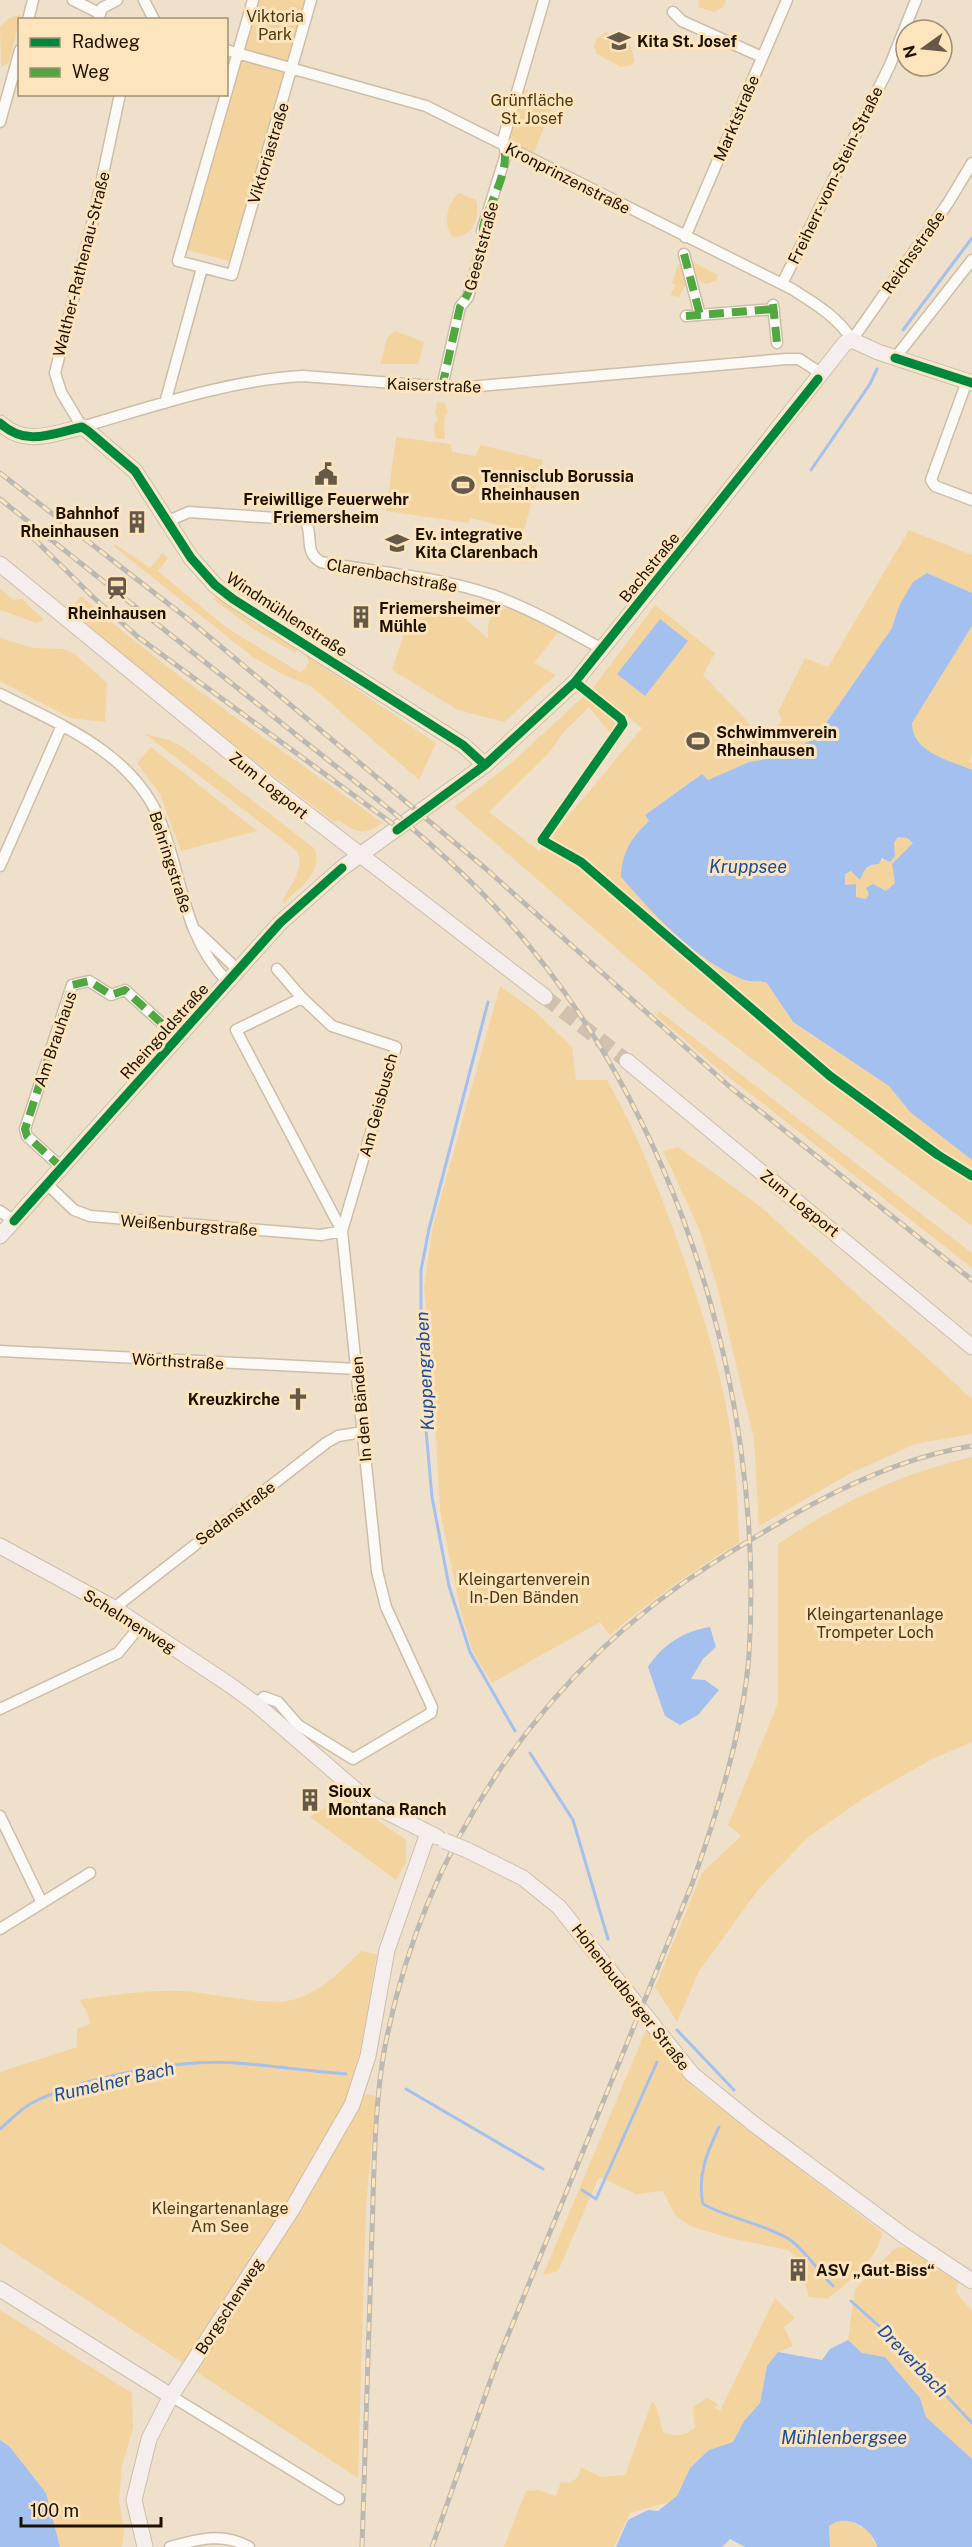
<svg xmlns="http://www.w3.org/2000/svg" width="972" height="2547" font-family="'Public Sans',sans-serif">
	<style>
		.green { fill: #f4d49e }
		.water { fill: #a4c0ee; fill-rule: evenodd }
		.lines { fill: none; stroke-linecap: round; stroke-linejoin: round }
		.stream { stroke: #a4c0ee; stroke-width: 3 }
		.secondary-tunnel { stroke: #cfc1ad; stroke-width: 15; stroke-dasharray: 15 8; stroke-linecap: butt }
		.street-casing { stroke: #ccbea8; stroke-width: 13 }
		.secondary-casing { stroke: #ccbea8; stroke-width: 17 }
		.street { stroke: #fcfaf7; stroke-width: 10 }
		.secondary { stroke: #f5eeec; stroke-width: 15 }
		.rail-casing { stroke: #bcb8b2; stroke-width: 5 }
		.rail { stroke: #fce4bd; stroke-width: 3; stroke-dasharray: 9; stroke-linecap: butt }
		.secondary-bridge-casing { stroke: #ccbea8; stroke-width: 17; stroke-linecap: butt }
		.secondary-bridge { stroke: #f5eeec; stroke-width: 15 }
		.quiet { stroke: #52a840; stroke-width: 8; stroke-dasharray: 15 8; stroke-linecap: butt }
		.cycleway-casing { stroke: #fce4bd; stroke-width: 13 }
		.cycleway { stroke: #00873e; stroke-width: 9 }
		.labels { text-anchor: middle; stroke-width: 6; stroke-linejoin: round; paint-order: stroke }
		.park-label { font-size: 16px; fill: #4c3812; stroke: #fce4bd }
		.poi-label { font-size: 16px; font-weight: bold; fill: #1e1000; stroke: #fce4bd; text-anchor: start }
		.street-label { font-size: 16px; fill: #1e1000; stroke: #fce4bd }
		.water-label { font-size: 18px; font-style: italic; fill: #184ba1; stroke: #fce4bd }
	</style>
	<rect width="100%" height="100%" fill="#eee0cb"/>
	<path class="green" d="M257,0H309L233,262L187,250Z
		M699,0H726L723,7L714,12L698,7Z
		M21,14L9,63L1,67L0,27L8,19Z
		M606,32L630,44L635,61L632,65L621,67L597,54L594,47L596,39Z
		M520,88L555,98L534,153L507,141Z
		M459,193L476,200C480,218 474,236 453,237C442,226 447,202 459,193Z
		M691,261L718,275L716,281L706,284L697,279Z
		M678,264L683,266V277L687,282L679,297L670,295L676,285L672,283Z
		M395,331L424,342L418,364H380L387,338Z
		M437,402L444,403L448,411L444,419L445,439L435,438L434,427L438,419L435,413Z
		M396,437L451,444L452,452L475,456L481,445L543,460L524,531L470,518L469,523L386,511Z
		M909,530L972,555V593L927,573L899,606L892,628L817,736L785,756L749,762L708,780L702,774L645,815L649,821L633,837L621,877C654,915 695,960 742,979C749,982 758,981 766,982L793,1023L889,1086L910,1112L972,1160V1226L684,1007L454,807L509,765L584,696L613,720L617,726L612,735L589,707L563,733L548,754L489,812L539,851L642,728L593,688L655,605L715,653L703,675L763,738L782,721L778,712L805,658L828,667Z
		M115,544L150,568L162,553L168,558L158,571L227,628L301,673L309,663L306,655L436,743L419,780L312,687L280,673L253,657L113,546Z
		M0,589L13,600L22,599L44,620L37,623L0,610Z
		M81,596C176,679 281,749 383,823C363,836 357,833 338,820L334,822L180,704L69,611Z
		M216,596L255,624L298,649L295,653L252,628L213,599Z
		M415,600L456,610L488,639V625L493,612L509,608L560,630L534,663L556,675L504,722L458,710L392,670Z
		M972,626V754L969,762L972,763V770C950,760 912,753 912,723Z
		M0,638L34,648L64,649L75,654L107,683L105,722L70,718L0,681Z
		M145,734L169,740L183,747L314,848C325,870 299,888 284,903L282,901C290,887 307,866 296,850Z
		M151,747L257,831L181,851L160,794L137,763Z
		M898,837L907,838L913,843L895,869V883L886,891L869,894L866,899L856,897L857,888L855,884L845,886V874C851,870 856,871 863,869C876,866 880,858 895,856L894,842Z
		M500,986L536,1012L572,1047L576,1080H607C638,1134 659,1190 680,1248C703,1312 724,1379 733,1447C737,1478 738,1511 739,1543C693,1570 651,1600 610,1635L600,1622L492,1683L473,1652L461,1613L440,1510L432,1369L424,1288L433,1226Z
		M659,1011L972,1253V1268L711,1063L656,1015Z
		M678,1147L761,1207L972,1399V1434L915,1444L849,1474L759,1526L754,1439L717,1286L700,1231L663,1151Z
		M972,1457V1742L932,1759L864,1798L808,1837L758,1890L699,1971L677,2022L655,1987L702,1873L741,1836L728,1825L778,1703V1544C837,1504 902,1473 972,1457Z
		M343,1796L406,1840V1862L396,1880L310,1817Z
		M361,1951L377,1954L361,2048L348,2091L376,2096L366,2208L358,2478L0,2243V2072L77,2047V2029L90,2024L88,2014L80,2000C114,1995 147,1990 181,1991C214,1992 270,2009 299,1998C324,1989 343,1969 361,1951Z
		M646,2030L686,2073L693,2087L882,2232C878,2260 848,2282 827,2299L809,2297L804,2278L808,2266L788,2250L729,2238L690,2226L675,2215L663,2191L636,2194L599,2177L558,2271L543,2275Z
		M900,2247L907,2248L958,2282L956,2292L972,2311V2459L926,2417L920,2398L885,2357L862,2353L848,2340L855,2289L893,2250Z
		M775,2298L795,2318L784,2327L793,2346L778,2352L767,2366L760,2403L744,2421L733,2442L709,2450L690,2468L677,2496L670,2502L630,2513L614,2547H504L526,2491L539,2490L556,2496L561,2482L570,2483L578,2477L581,2467L601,2477L625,2475L652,2401L657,2408L663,2432C677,2437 684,2437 695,2427L693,2407L707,2398L718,2404L715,2408L720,2411Z
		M0,2310L132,2393L133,2428L122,2466L119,2499L124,2531L122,2547H60L46,2493L10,2447L0,2440Z
		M847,2519L869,2532L877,2547H830L829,2526L837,2520Z"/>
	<path class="water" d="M927,573L972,593V626L912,723C912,753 950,760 972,770V1160L910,1112L889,1086L793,1022L766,982C758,981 749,982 742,979C695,960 654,915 621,877C622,852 631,838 649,821L645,815L702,774L708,780L749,762L785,756L817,736L892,628L899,606L913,582ZM898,837L907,838L913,843L892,864L895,883L886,891L873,884L866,888L869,894L866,899L856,897V884L845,885V874L851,871L860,880C864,870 867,864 879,864L882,858L890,862L895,856L894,843Z
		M660,619L688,641L645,696L617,674Z
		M710,1627L716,1647L703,1659L691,1679L705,1680L719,1690L698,1715L680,1725L665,1716L648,1667C662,1645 684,1631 710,1627Z
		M848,2340L862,2353L885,2357L920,2398L926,2417L972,2459V2547H877C873,2528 846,2512 829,2526L830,2547H745L730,2539L722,2547H616L628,2520L648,2510L658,2511L677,2496L690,2468L709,2450L733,2442L744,2421L760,2403L767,2366L778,2352L822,2360L830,2349Z
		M0,2440L10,2447L46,2493L60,2547H0Z"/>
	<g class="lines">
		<path class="stream" d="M903,330L972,238
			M811,470L870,384L877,369
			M488,1002L429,1229L421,1270V1314L426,1430L432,1497L449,1586L470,1652L515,1731
			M530,1753L573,1820L608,1939
			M677,2030L734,2090
			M406,2089L543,2169
			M719,2127C707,2152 697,2176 703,2204C730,2219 762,2223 789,2239C805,2250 819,2272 833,2286
			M0,2129C10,2121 20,2109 32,2103C82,2077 180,2059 237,2063C273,2066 310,2071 346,2074
			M582,2190L596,2199L657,2062
			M851,2301L888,2334L972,2423"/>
		<path class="secondary-tunnel" d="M545,997L627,1061"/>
		<g class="street-casing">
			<path id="street" d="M73,0L99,13
				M144,0L154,20
				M253,0L178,261L232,275L311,0
				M673,12L682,21L762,57
				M28,20L33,0
				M98,20L102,8L117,0
				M226,50L426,106L792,289C814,303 838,317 852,340L948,203L972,163
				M120,94L94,216L55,373L61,392L82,427C154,406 228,380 303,376L457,388L786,359H799L822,374
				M0,122L20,50
				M685,237L787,0
				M684,254L700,315
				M782,284L890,65L916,0
				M773,305L777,343
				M686,316L774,309
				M895,358L972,260
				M967,381L931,480L935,486L972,500
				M442,387L460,307L468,297L484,241L482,231L506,154L503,140L544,0
				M165,403L202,268
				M168,521L189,512L305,520C314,535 303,552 321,562C377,573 438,576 492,595C531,609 566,629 602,649
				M0,694C61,725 135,754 161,823C182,877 184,939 228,982
				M0,866L62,725
				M197,931L238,970
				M62,1168L27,1136L25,1129L72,985L89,981L111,995L125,990L178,1038
				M47,1184L74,1210L90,1216L321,1235L342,1231L396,1047L332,1026L302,998L277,969
				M0,1211L14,1221
				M0,1351L357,1369
				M114,1608L326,1443L338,1436L363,1432
				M256,1704L264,1697L278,1702L298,1725L353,1759L431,1713L432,1707L386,1607L377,1571L342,1231L236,1030L302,998
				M0,1709L118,1653L140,1626
				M0,1816L42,1903
				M0,1929L90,1873
				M171,2396L339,2499
				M170,2547C198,2539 223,2532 249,2547"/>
		</g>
		<g class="secondary-casing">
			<path id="secondary" d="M0,423C26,447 51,434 82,427L88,431L135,471L191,558L215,585L233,599L463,745L485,765
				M0,564L271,786L545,997
				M627,1061L972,1347
				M0,1236L280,923L342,868L485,765L575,682L698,530L845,343L852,340L878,352L972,383
				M0,1546L114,1608L230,1685L256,1704L373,1805L437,1837
				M467,1850L523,1878L559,1907L692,2074L755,2125L903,2235L972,2281
				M0,2289L171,2396
				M145,2547L134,2500L149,2439L171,2396L291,2211L352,2105L368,2056L387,1950L428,1833"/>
		</g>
		<use href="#street" class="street"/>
		<use href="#secondary" class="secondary"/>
		<g class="rail-casing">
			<path id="rail" d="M0,473L188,619L485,868L730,1087L972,1280
				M0,499C93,573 186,647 279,721C347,776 418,828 480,891C670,1084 766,1386 749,1654C744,1728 717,1814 692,1884L497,2362L432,2547
				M21,526L93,597L138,637L397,827
				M362,2547C366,2442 368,2338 372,2233C374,2174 374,2111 384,2052C421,1851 540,1672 713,1563C793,1513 878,1461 972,1446"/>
		</g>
		<use href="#rail" class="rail"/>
		<g class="secondary-bridge-casing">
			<path id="secondary-bridge" d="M445,1841L467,1850"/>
		</g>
		<use href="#secondary-bridge" class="secondary-bridge"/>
		<path class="quiet" d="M684,254L700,315
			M773,304L777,343
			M686,316L774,309
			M442,387L460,307C470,294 483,258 484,241C484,236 482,233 483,227C489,202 510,173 504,146
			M62,1168L27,1136L25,1129L72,985L89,981L111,995L125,990L178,1038"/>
		<g class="cycleway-casing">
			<path id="cycleway" d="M895,358L972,383
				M0,423C26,447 51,434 82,427L88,431L135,471L191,558L215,585L233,599L463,745L485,765
				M575,682L621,719L623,724L542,840L581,862L830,1076L938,1155L972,1176
				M397,830L485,765L575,682L818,379
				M14,1221L280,923L342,868"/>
		</g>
		<use href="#cycleway" class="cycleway"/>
	</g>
	<defs>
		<g id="school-bare" transform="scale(1.8)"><path d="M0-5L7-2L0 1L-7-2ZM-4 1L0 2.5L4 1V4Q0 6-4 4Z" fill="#675947" stroke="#fce4bd" stroke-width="2.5" paint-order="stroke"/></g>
		<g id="civic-bare" transform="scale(1.8)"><path d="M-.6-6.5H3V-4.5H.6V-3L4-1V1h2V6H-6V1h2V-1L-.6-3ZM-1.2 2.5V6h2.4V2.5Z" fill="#675947" stroke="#fce4bd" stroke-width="2.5" paint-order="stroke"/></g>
		<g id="stadium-bare" transform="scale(1.8)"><path d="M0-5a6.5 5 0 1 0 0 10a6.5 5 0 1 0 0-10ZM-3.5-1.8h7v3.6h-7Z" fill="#675947" stroke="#fce4bd" stroke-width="2.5" paint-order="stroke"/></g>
		<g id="building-bare" transform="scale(1.8)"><path d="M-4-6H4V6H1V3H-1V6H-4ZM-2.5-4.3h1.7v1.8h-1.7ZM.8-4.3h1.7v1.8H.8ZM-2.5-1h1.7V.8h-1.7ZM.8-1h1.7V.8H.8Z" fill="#675947" stroke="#fce4bd" stroke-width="2.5" paint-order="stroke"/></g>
		<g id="station-bare" transform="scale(1.8)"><path d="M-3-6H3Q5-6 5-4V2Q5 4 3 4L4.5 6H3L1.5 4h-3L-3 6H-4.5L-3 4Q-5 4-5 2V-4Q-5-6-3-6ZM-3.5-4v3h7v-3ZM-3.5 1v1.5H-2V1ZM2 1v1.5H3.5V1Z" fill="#675947" stroke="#fce4bd" stroke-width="2.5" paint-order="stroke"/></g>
		<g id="church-bare" transform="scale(1.8)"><path d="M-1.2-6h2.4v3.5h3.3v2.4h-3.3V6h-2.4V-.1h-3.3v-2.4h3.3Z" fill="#675947" stroke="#fce4bd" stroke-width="2.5" paint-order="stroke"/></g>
	</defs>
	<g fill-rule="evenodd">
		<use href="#school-bare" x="619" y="41"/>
		<use href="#civic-bare" x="326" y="474"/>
		<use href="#stadium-bare" x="463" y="485"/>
		<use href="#building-bare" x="137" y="522"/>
		<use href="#school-bare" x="397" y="543"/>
		<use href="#station-bare" x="117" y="588"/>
		<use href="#building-bare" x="361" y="617"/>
		<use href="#stadium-bare" x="698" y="741"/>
		<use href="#church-bare" x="298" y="1399"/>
		<use href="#building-bare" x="310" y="1800"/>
		<use href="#building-bare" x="798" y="2270"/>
	</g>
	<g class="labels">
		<g class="park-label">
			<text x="275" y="22">Viktoria<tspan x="275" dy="18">Park</tspan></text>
			<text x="532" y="106">Grünfläche<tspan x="532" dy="18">St. Josef</tspan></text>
			<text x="524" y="1585">Kleingartenverein<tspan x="524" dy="18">In-Den Bänden</tspan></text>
			<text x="875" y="1620">Kleingartenanlage<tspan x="875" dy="18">Trompeter Loch</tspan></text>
			<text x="220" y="2214">Kleingartenanlage<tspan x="220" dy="18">Am See</tspan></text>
		</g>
		<g class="poi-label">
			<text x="637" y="47">Kita St. Josef</text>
			<text x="481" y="482">Tennisclub Borussia<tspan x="481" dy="18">Rheinhausen</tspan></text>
			<text x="326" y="505" text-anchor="middle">Freiwillige Feuerwehr<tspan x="326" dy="18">Friemersheim</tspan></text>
			<text x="119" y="519" text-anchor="end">Bahnhof<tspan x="119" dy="18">Rheinhausen</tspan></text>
			<text x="415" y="540">Ev. integrative<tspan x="415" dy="18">Kita Clarenbach</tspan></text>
			<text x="379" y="614">Friemersheimer<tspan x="379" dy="18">Mühle</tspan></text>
			<text x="117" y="619" text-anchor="middle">Rheinhausen</text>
			<text x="716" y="738">Schwimmverein<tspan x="716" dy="18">Rheinhausen</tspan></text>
			<text x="280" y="1405" text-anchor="end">Kreuzkirche</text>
			<text x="328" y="1797">Sioux<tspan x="328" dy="18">Montana Ranch</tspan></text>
			<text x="816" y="2276">ASV „Gut-Biss“</text>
		</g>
		<g class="street-label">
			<text transform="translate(736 118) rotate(-67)" y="6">Marktstraße</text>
			<text transform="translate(268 153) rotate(-73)" y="6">Viktoriastraße</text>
			<text transform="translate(835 175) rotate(-64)" y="6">Freiherr-vom-Stein-Straße</text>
			<text transform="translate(568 178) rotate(27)" y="6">Kronprinzenstraße</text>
			<text transform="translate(481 246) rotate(-75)" y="6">Geeststraße</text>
			<text transform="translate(913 252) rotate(-55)" y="6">Reichsstraße</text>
			<text transform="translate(81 264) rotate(-76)" y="6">Walther-Rathenau-Straße</text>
			<text transform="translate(434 385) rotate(2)" y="6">Kaiserstraße</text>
			<text transform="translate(649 567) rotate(-51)" y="6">Bachstraße</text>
			<text transform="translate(392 575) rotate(10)" y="6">Clarenbachstraße</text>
			<text transform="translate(287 614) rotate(33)" y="6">Windmühlenstraße</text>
			<text transform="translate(269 785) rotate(39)" y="6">Zum Logport</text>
			<text transform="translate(171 862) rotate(72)" y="6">Behringstraße</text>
			<text transform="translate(164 1031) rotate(-48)" y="6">Rheingoldstraße</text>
			<text transform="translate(55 1039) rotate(-71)" y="6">Am Brauhaus</text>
			<text transform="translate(378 1105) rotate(-75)" y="6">Am Geisbusch</text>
			<text transform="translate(800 1203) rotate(39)" y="6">Zum Logport</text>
			<text transform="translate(189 1225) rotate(4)" y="6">Weißenburgstraße</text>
			<text transform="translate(178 1361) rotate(3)" y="6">Wörthstraße</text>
			<text transform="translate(361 1409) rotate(-95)" y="6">In den Bänden</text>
			<text transform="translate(235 1513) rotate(-37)" y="6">Sedanstraße</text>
			<text transform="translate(130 1621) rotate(32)" y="6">Schelmenweg</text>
			<text transform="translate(631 1997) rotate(52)" y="6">Hohenbudberger Straße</text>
			<text transform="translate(229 2306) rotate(-57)" y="6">Borgschenweg</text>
		</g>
		<g class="water-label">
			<text x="748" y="873">Kruppsee</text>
			<text transform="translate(425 1371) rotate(-93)" y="6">Kuppengraben</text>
			<text transform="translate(114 2082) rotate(-13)" y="6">Rumelner Bach</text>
			<text transform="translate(913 2361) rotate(46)" y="6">Dreverbach</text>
			<text x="844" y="2444">Mühlenbergsee</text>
		</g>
	</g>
	<rect x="18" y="18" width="210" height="78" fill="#fce4bd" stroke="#a38f71" stroke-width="1.5"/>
	<rect x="30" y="38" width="30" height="9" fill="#00873e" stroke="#a38f71" stroke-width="1.5"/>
	<text x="72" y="48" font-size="18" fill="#1e1000">Radweg</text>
	<rect x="30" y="68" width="30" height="9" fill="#52a840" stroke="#a38f71" stroke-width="1.5"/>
	<text x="72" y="78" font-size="18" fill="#1e1000">Weg</text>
	<g transform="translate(924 48) rotate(255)"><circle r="28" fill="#fce4bd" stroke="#a38f71" stroke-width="1.5"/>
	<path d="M0-4.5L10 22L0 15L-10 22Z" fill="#675947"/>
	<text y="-9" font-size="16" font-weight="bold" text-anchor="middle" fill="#1e1000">N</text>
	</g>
	<path d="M21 2517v9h140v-9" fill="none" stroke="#1e1000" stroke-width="3"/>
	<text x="30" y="2517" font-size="18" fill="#1e1000" stroke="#fce4bd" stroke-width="4.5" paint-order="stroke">100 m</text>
</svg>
